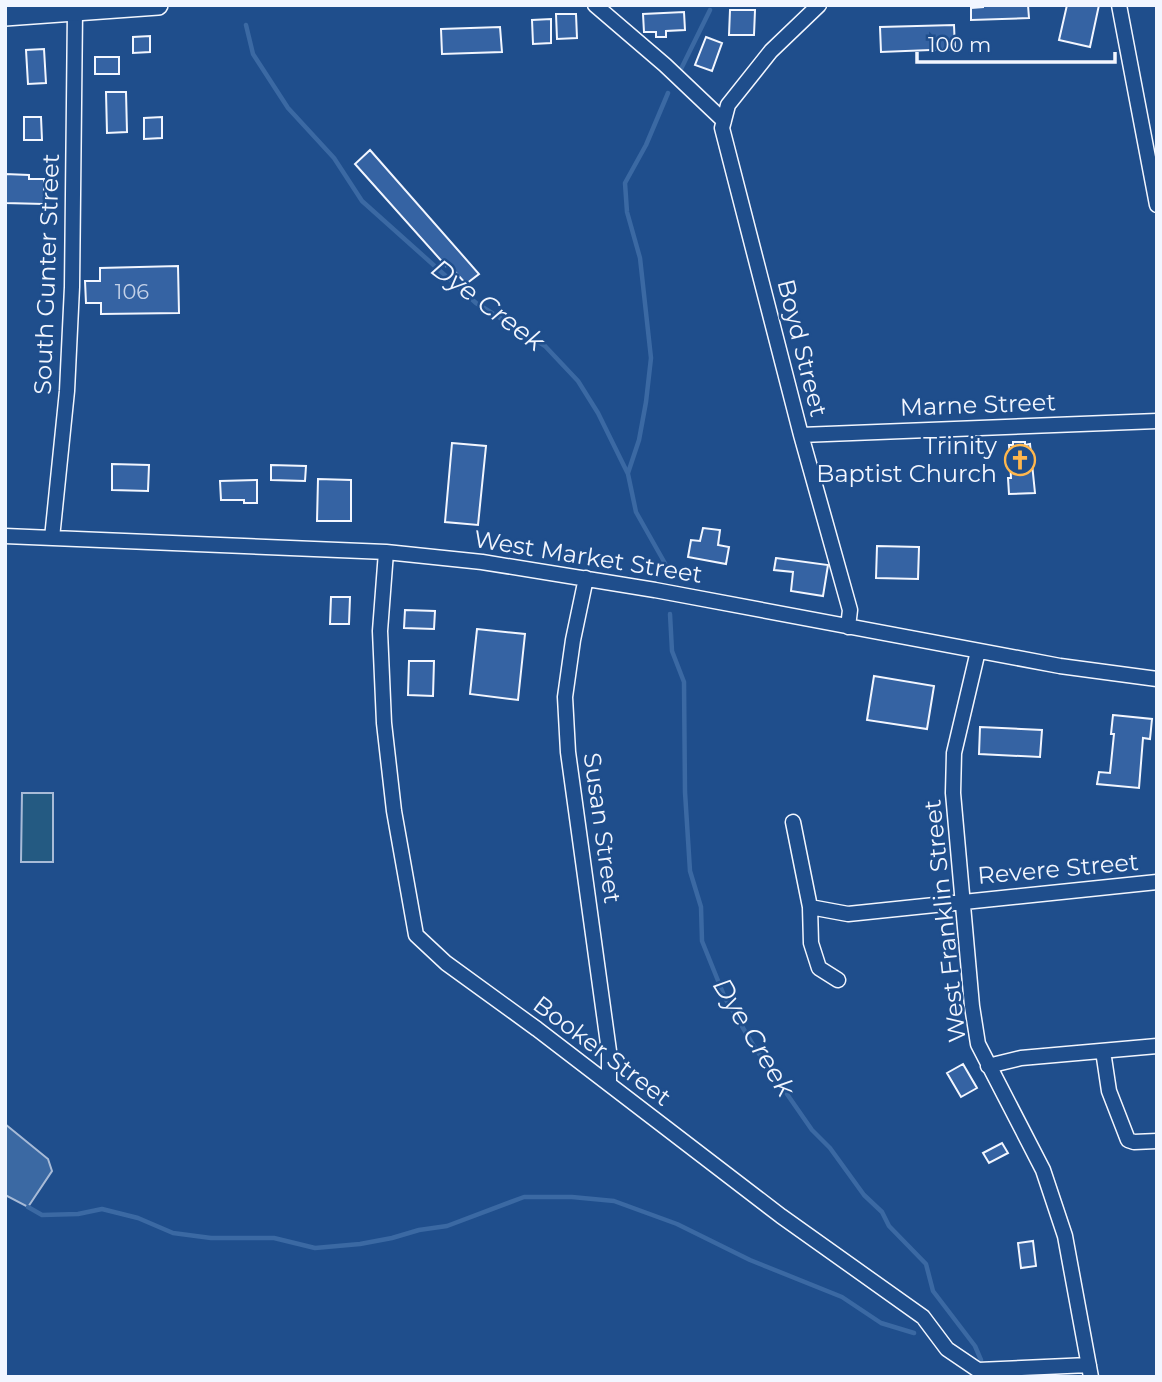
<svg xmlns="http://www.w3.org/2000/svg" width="1162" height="1382" font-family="Montserrat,sans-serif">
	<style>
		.green { fill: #245a82; stroke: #a8bbd7; stroke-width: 2 }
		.water { fill: #3b69a3; stroke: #a8bbd7; stroke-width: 2 }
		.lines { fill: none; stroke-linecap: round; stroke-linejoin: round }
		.stream { stroke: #3b69a3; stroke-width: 4.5 }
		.building { fill: #3563a3; stroke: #f2f6ff; stroke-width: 2 }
		.minor-casing { stroke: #f2f6ff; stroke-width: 17 }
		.major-casing { stroke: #f2f6ff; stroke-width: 22 }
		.minor { stroke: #1f4e8c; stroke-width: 14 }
		.major { stroke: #1f4e8c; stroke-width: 19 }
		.labels { text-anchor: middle; stroke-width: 5; stroke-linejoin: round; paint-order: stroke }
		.number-label { font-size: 21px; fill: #c3d1e8 }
		.street-label { font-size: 24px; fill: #f2f6ff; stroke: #1f4e8c }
		.poi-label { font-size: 24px; fill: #f2f6ff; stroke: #1f4e8c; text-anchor: end }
		.water-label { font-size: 26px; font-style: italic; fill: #f2f6ff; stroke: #1f4e8c }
	</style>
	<rect width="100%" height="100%" fill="#1f4e8c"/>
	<path class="green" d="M22,793H53V862H21Z"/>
	<path class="water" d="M5,1124L48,1159L52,1171L28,1207L5,1195Z"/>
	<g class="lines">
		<path class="stream" d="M246,25L253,54L288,108L334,158L362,201L476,303L545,346L578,381L598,413L628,474L636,512L671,574
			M680,71L710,10
			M628,473L639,440L646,402L651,358L640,258L627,212L625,183L646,145L668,93
			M670,614L672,651L684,682L685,792L690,871L701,907L702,941L725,998L755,1048L812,1130L830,1148L864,1195L882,1212L889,1226L926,1264L933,1291L975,1346L981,1360
			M28,1207L42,1215L78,1214L102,1209L138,1218L173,1233L211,1238H274L315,1248L360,1244L392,1238L419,1230L447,1226L524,1197H572L614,1201L677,1224L750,1260L842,1297L881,1323L914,1333"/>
	</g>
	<path class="building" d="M983,5H1028L1029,18L971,20V8L983,7Z
		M1067,5H1099L1090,47L1059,40Z
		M730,10H755L754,35H729Z
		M684,12L685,30L666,31V37H656V32H644L643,14Z
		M556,14H576L577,38L557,39Z
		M551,19V43L533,44L532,20Z
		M954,25L955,49L881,52L880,27Z
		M500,27L502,52L442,54L441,29Z
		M150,36V52L133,53V37Z
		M706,37L722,43L712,71L695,65Z
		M44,49L46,83L28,84L26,50Z
		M95,57H119V74H95Z
		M106,92H126L127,132L107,133Z
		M24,117H41L42,140H24Z
		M162,117V138L144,139V118Z
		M370,150L479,274L466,284L448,264L446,266L355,164Z
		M5,174L29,175V179H44V204L5,203Z
		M178,266L179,313L101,314V303H86L85,281H100V268Z
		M1013,442H1025V445L1030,444L1035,493L1009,494L1008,478H1011L1009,445H1013Z
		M452,443L486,446L478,525L445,522Z
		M112,464L149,465L148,491L112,490Z
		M271,465L306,466L305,481L271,480Z
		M318,479L351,480V521H317Z
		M257,480V503H244V500H221L220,481Z
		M703,528L720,530L718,545L729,547L726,564L688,557L691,540L700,541Z
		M877,546L919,547L918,579L876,578Z
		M776,558L828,565L823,596L791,591L793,572L774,570Z
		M331,597H350L349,624H330Z
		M405,610L435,611L434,629L404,628Z
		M477,629L525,634L518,700L470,694Z
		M409,661H434L433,696L408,695Z
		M874,676L934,686L927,729L867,720Z
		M1113,715L1152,719L1150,739L1143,738L1139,788L1097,784L1099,772L1110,773L1114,734H1111Z
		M980,727L1042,730L1040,757L979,754Z
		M963,1064L977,1088L961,1097L947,1073Z
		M1002,1143L1008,1153L989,1163L983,1153Z
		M1033,1241L1036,1266L1021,1268L1018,1243Z"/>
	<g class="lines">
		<g class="minor-casing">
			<path id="minor" d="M595,5L665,65L724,121
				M819,5L771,51L728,105L722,128L801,435L850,610L848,627
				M1119,5L1157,205
				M801,435L1157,421
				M5,536L386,552L482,562L655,590L1060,666L1157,679
				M52,538L67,391L72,287L75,11
				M386,552L380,631L384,723L394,811L416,935L446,963L537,1029L781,1216L923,1317L947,1349L978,1370L1089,1365
				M586,578L573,640L565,697L568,752L609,1051V1084
				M978,651L954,753L953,793L972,1006L978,1044L1043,1170L1065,1236L1091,1377
				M793,822L810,907L811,943L819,968L838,980
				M810,907L848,914L1157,882
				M1103,1051L1109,1091L1128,1140L1134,1142L1157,1141
				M988,1066L1021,1058L1157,1046"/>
		</g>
		<g class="major-casing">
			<path id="major" d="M5,16L158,5"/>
		</g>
		<use href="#minor" class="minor"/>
		<use href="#major" class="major"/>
	</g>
	<defs>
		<g id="church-ring" transform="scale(1.575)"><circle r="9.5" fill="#1f4e8c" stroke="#ffb74d" stroke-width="1.5"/><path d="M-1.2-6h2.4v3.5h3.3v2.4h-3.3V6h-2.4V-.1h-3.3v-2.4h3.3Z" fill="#ffb74d"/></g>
	</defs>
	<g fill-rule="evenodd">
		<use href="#church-ring" x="1020" y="460"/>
	</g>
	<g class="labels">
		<g class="number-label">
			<text x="132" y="299">106</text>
		</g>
		<g class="street-label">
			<text transform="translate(47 274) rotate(-88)" y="8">South Gunter Street</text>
			<text transform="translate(802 348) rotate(76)" y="8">Boyd Street</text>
			<text transform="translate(978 405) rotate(-2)" y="8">Marne Street</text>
			<text transform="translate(588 557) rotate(9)" y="8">West Market Street</text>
			<text transform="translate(602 828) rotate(82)" y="8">Susan Street</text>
			<text transform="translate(1058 869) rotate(-5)" y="8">Revere Street</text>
			<text transform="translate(945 921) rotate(-96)" y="8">West Franklin Street</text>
			<text transform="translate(602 1051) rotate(37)" y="8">Booker Street</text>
		</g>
		<g class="poi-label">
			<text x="997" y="454">Trinity<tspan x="997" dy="28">Baptist Church</tspan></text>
		</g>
		<g class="water-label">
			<text transform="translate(488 305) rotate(37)" y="9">Dye Creek</text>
			<text transform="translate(754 1037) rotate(59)" y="9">Dye Creek</text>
		</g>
	</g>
	<rect width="1162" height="1382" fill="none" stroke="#f2f6ff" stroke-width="14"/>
	<path d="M917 52v10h198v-10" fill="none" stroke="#f2f6ff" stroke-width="3.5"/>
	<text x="928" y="52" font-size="21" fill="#f2f6ff" stroke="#1f4e8c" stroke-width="5" paint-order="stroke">100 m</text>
</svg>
